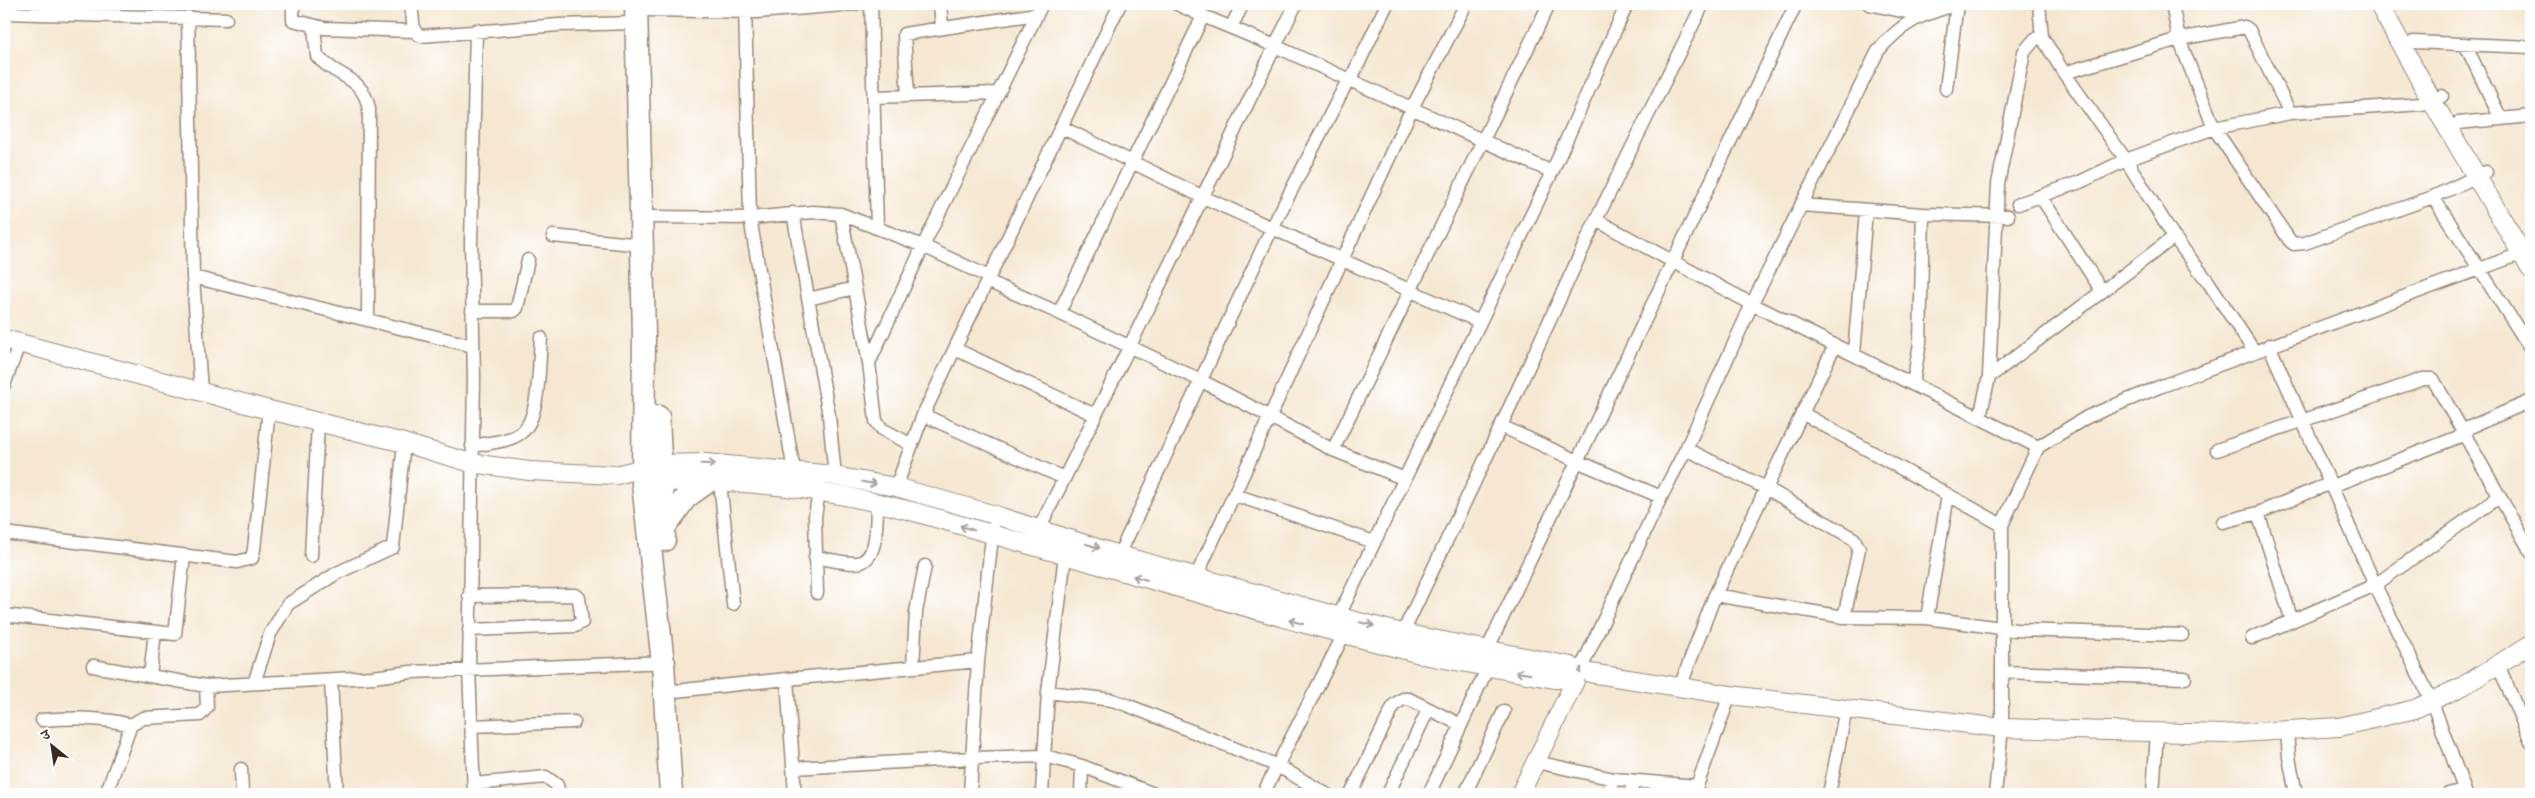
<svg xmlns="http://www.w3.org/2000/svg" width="2535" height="798" font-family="Cardo,'Noto Serif Devanagari',serif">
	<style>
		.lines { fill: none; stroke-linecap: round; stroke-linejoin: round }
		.street-casing { stroke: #988878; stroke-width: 15 }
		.secondary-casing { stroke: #988878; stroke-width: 20 }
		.primary-casing { stroke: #988878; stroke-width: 21 }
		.highway-casing { stroke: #988878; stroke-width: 25 }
		.street { stroke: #fff; stroke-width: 12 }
		.secondary { stroke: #fff; stroke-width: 18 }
		.primary { stroke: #fff; stroke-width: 19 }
		.highway { stroke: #fff; stroke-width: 22 }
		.oneway { stroke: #a79f9a }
	</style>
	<rect width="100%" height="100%" fill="#fff"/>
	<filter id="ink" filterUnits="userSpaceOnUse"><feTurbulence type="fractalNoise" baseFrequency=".02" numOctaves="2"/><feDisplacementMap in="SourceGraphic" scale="10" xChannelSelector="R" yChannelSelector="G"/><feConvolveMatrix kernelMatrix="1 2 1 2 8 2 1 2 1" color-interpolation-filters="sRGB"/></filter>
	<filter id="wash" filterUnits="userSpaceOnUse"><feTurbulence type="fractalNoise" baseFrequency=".0096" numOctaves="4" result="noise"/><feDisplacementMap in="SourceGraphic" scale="20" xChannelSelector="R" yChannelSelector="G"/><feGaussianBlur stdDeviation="1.12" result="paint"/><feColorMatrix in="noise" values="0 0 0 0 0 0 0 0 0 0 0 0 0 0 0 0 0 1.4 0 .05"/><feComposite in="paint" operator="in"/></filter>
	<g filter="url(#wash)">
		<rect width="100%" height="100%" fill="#f5e7d1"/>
	</g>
	<g filter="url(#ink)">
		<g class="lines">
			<g class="street-casing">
				<path id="street" d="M293,4V20L324,28L414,31
					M411,4L414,31L421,36L559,25L636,23
					M745,4L750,218L794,471
					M871,4L877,228
					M940,4L942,27
					M1177,4L1203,16
					M1296,4L1275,46L1552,172L1335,624
					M1869,4L1920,15
					M2039,4L2042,37L2064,73L2126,160L2174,237L2209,283L2254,351
					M2172,4L2179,39L2214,128L2290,241L2294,244L2305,243L2433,197L2486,172
					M647,10L757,12L856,4
					M4,13L226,19
					M188,17L193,277L201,392
					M314,27L317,56C336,78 363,75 369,109L368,320
					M1231,27L1243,4
					M2413,42L2531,47
					M2465,44L2501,119
					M2064,73L2179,39L2245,27L2249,30L2290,113
					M1350,81L1387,4
					M1946,89L1957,4
					M908,96L904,34L1037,14
					M874,97L998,93
					M2458,123L2531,116
					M1061,127L1203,197L1480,322
					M1552,172L1627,4
					M2041,197L2102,291
					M2433,197L2531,349
					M2018,204L2080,182L2126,160L2214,128L2290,113L2422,104L2442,96
					M1801,205L1923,214L2008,216
					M793,213L829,416L835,476
					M841,214L869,363
					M652,217L750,218L813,212L841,214L923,246L989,277
					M1596,220L1752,304L2038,447
					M553,236L642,245
					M193,277L473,346
					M987,281L1059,313
					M808,299L855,288
					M472,311H514L517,308L528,260
					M2269,345L2375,585L2432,702L2466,794
					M955,349L1095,415
					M1854,354L1866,211
					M1989,377L2174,237
					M1913,383L1920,343L1923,214
					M4,385L19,344
					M1802,413L2002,525
					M923,415L1064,478
					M1980,417L1989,377L1998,184L2024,52L2035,39L2042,37
					M1501,426L1577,461L1661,497
					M2463,430L2531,401
					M912,445L882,429L876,421L869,363L923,246L1042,4
					M472,446C487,443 513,442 524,430C540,414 539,361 541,338
					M1686,449L1766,488L1854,539L1859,549L1844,617
					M1333,450L1549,4
					M2217,450L2423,379H2433L2531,552
					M720,482L733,604
					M2332,486L2466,434
					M896,487L923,415L1120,4
					M1235,495L1374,542
					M2258,513L2292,621
					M2223,522L2258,513L2331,483
					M1039,529C1119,369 1198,208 1275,46L1203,16L1059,313L1200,380L1333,450L1405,479
					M4,533L237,562L252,558L254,549L269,410
					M1119,555L1272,228L1348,80
					M311,556L318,423
					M815,557C828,559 842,563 855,563C880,563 876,519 877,502
					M1196,577L1412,108L1466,4
					M817,593L815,517L820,484
					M1715,595L1844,617L1927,618L2016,630L2182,635
					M4,615L175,634L184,556
					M1927,618L1948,495
					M469,630L575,626L582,622L579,598L576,595L469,596
					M2252,638L2375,585L2499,497
					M1399,641L1501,426L1596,220L1703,4
					M1487,650L1796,4
					M1584,662L1661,497L1686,449L1752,304L1878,51C1903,21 1921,15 1957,4
					M2498,665L2531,741
					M93,666L206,686L373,677L411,672L669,662
					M913,667L916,612L925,566
					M2002,672L2185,678
					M150,676L155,632
					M331,680L337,794
					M254,683L270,634L288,604L337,573L393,547L404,443
					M1680,687L1715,595L1835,345
					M675,691L787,679
					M1048,692L1112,700L1127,705L1278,766L1326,794
					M42,720C73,718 101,717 131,725
					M471,726L574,722
					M2287,732L2289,757L2296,794
					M1536,762L1614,779L1697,786
					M793,768L973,758L1045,756L1082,766L1154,794
					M241,769L242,794
					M474,784L546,777L557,785L559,794
					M106,794L131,725L143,718L200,715L207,707L206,686
					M474,794L469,669L474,377L471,243L476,30
					M795,794L787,679L978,661L993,528
					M970,794L978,661
					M1042,794L1048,692L1066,548
					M1081,794L1082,766
					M1263,794L1344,634
					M1351,794L1394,705L1403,699H1409L1461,725
					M1388,794L1428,710
					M1429,794L1488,667
					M1465,794L1504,711
					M1607,794L1614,779
					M1630,794L1634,781
					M1694,794L1730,695
					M1829,794L1846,709
					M1995,794L2002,728V525L2038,447L2087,417L2159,387L2531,250
					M2153,794L2157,732
					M2448,794L2464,790"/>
			</g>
			<g class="secondary-casing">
				<path id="secondary" d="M4,339L269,410L404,443L471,463L529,471L616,475L659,464L706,463L823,474L896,487L995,515L1119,555L1351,620L1402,633L1571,666
					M649,483C733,476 833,490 915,512L1298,622L1428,656L1555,679L1571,678
					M1590,673L1730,695L2002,728L2223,734L2339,727L2415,709L2463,686L2531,644
					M1520,794L1575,681"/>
			</g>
			<g class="primary-casing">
				<path id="primary" d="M2379,4L2432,101L2531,269"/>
			</g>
			<g class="highway-casing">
				<path id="highway" d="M636,4L644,335L643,484L663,663L671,794
					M658,417L664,540
					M663,529L686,497L707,482"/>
			</g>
			<use href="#street" class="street"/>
			<use href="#secondary" class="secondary"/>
			<use href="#primary" class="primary"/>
			<use href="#highway" class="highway"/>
		</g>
		<defs><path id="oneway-shaft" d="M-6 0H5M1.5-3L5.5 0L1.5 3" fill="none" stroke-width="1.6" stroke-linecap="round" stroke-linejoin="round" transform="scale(1.25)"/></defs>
		<g class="oneway">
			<use href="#oneway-shaft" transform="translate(708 464) rotate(1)"/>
			<use href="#oneway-shaft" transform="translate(869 483) rotate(10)"/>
			<use href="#oneway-shaft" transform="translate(967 528) rotate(-163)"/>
			<use href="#oneway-shaft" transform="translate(1093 546) rotate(18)"/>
			<use href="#oneway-shaft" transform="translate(1140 578) rotate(-164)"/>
			<use href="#oneway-shaft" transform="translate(1296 622) rotate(-165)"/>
			<use href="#oneway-shaft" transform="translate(1367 624) rotate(14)"/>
			<use href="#oneway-shaft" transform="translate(1523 673) rotate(-170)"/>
		</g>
	</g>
	<rect width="2535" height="798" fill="none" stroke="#fff" stroke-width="20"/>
	<g transform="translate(52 746) rotate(330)" stroke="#ffffff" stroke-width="4" paint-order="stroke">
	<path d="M0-4L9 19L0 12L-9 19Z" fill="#3b2a1e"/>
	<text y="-8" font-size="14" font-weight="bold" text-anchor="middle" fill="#3b2a1e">उ</text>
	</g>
</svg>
